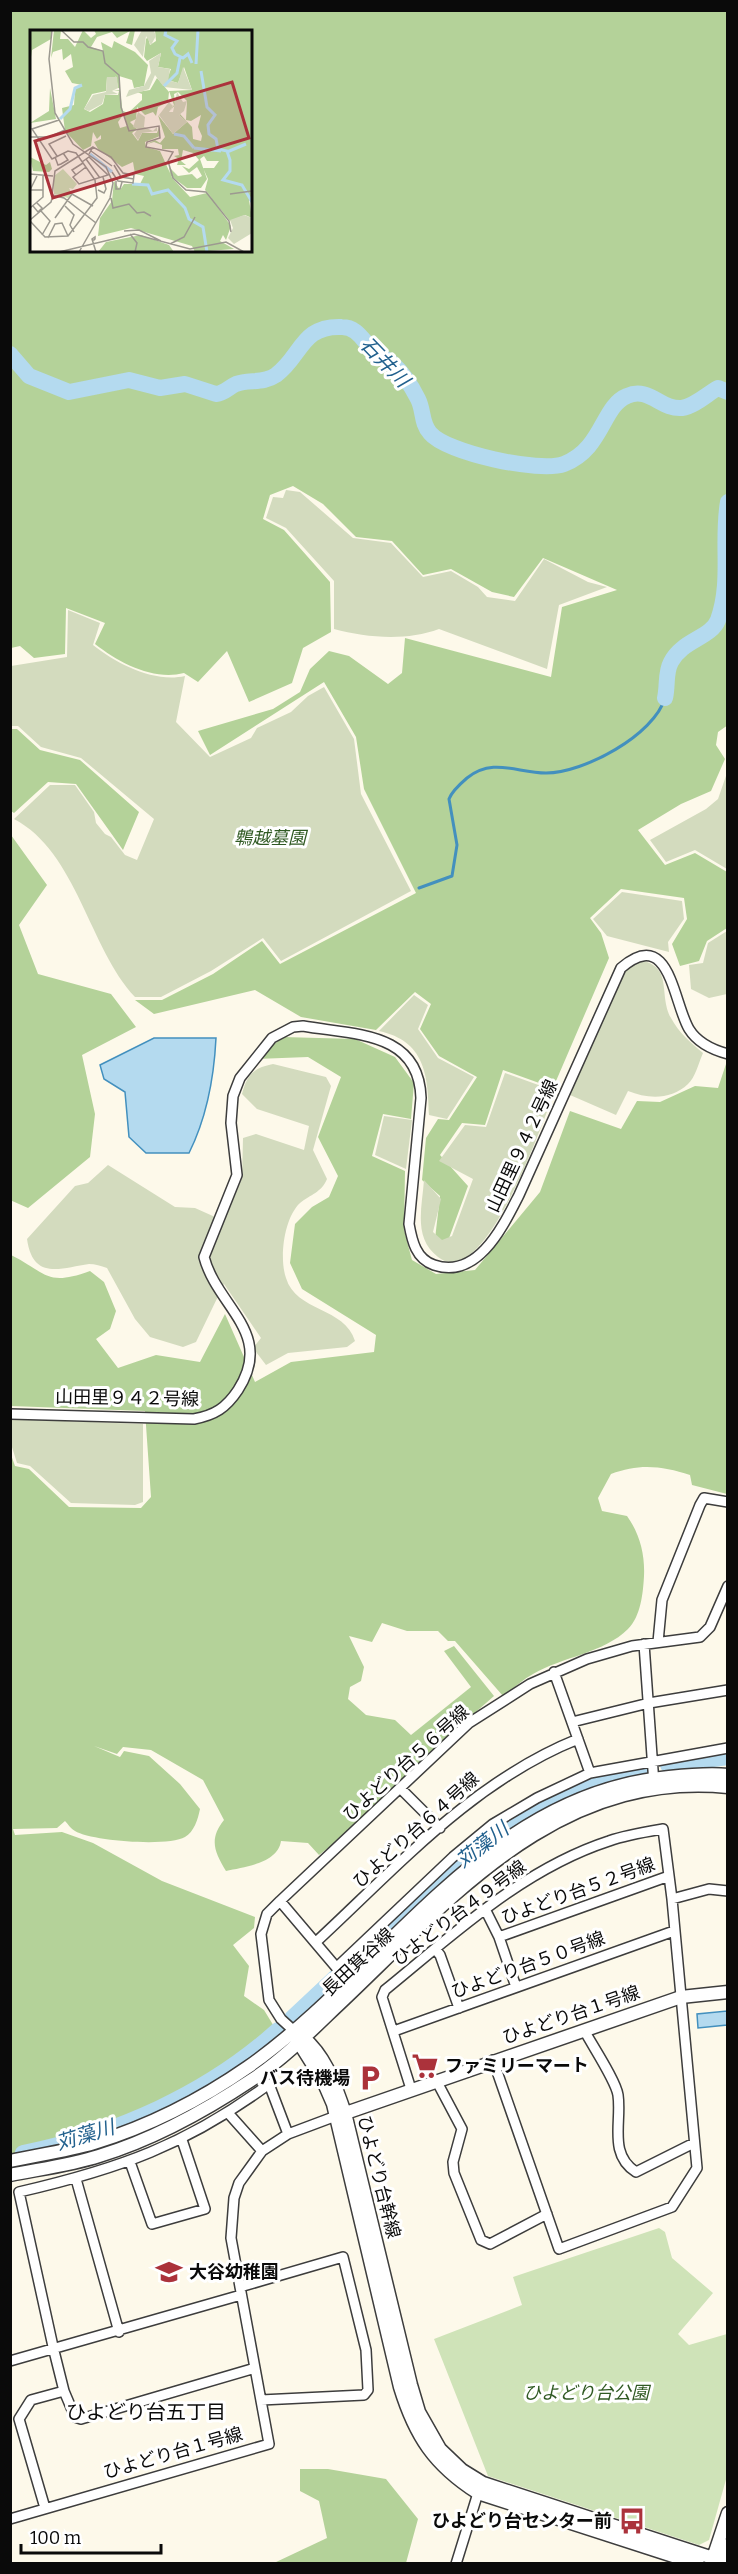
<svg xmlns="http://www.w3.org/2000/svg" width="738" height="2574" font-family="Bitter,'Noto Sans JP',serif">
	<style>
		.green { fill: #cfe3b8 }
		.forest { fill: #b4d299; fill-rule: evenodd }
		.cemetery { fill: #d3dbbe }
		.water { fill: #b4daef; stroke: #4390be; stroke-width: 1.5 }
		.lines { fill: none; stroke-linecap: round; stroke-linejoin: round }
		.stream { stroke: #4390be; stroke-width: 3 }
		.river { stroke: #b4daef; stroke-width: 16 }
		.minor-casing { stroke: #3d3d3d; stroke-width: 12 }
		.tertiary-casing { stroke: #3d3d3d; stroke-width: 15 }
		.minor { stroke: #fff; stroke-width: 9 }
		.tertiary { stroke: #fff; stroke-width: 12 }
		.labels { text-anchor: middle; stroke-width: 6; stroke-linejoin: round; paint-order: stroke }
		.park-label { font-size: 18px; font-style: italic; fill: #305a23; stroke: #fff }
		.street-label { font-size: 18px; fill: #0a0a0a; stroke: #fff }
		.poi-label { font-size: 18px; font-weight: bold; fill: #0a0a0a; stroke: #fff; text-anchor: start }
		.water-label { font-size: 20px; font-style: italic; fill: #22618e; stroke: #fff }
		.neighbourhood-label { font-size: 20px; fill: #0a0a0a; stroke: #fff }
		.inset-river { fill: none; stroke: #b4daef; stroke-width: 3 }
		.inset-road { fill: none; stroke: #9c9990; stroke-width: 1.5 }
		.view { fill: #ab323b; fill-opacity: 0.15; stroke: #ab323b; stroke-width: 3 }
		.inset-edge { fill: none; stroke: #0a0a0a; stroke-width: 3 }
	</style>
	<rect width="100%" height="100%" fill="#fdf9ea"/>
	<path class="green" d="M659,2228L665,2232L672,2258L713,2293L678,2334L689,2345L727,2334V2476L709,2540L699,2545L488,2476L434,2339L522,2305L513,2277Z"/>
	<path class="forest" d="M11,11H727L728,725L718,732L716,745L725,759L711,791L681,804L638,830L665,865L695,853L727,872V928L707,941L699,961L680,966L672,944L687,919L684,898L621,889L590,918L601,933L609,958L553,1088L503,1070L485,1125L462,1123L440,1155L468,1186L448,1241L435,1239L440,1196L422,1180L426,1138L438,1119L449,1120L477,1077L439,1056L420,1029L431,1004L415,992L376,1030L301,1017L255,990L154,1014L135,1000H162L213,974L262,941L280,964L416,893L364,789L356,737L324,682L210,755L198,731L273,709L300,692L310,669L329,651L349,656L388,684L402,673L405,638L551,677L562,607L617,590L543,558L514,597L492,592L451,569L423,575L392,541L356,537L323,504L293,486L270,495L263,519L284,530L330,582L331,632L303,648L292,683L249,702L227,651L198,682L184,673C154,681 119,663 95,644L105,623L66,608L65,654L34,658L20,646L11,648ZM32,32H250V250H32Z
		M10,729H17L40,750L80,760L139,812L123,850L76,784L48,782L14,813L11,811Z
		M11,835L47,885L19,925L38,974L111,994L136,1027L82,1055L95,1114L90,1157L28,1208L10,1200Z
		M283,1037L355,1039L395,1057L414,1083L411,1119L383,1114L372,1156L405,1171L404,1230L412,1260L436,1274L475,1270L540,1192L570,1111L621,1129L637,1101L660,1102L695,1086L718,1088L727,1061V1494L692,1485L690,1475C663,1466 639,1463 611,1474L598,1498L602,1511L627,1516C640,1534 645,1555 644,1576C643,1593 641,1616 628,1629C604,1653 562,1657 533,1674C522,1680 513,1689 503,1696L455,1641H448L438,1631H407L382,1623L372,1642L349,1636L364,1667L361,1681L350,1687L348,1699L366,1715L395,1720L411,1735L471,1687L444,1651L454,1646L494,1696L429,1753L370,1815L319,1855L308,1843L281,1841C278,1863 245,1867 226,1871C214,1851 209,1839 224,1820L203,1780L151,1750L123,1747L117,1754L94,1746L120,1757L124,1751L149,1756L180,1784L200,1809C198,1819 194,1832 185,1837C168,1847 91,1841 75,1831C71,1829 68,1824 65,1821L57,1828L13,1829L15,1835L62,1832L93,1843L162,1881L255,1917L254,1928L233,1945L249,1966L244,1996L264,2010L275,2028L241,2063L130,2124L11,2167L10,1452L15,1466L29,1469L69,1507L141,1508L151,1497L145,1411L11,1406V1255C47,1273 46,1287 90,1271L104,1282L116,1311L110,1329L96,1339L118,1368L156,1355L200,1362L225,1314L255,1382L291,1362L374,1352L376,1335L302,1289L290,1263L295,1224L312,1207L329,1197L338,1176L318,1137L341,1077L308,1057L256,1059Z
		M300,2469H328L386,2479L418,2519L406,2563H274L327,2538L319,2501L300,2491Z"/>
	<path class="cemetery" d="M286,490L300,492L353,538L391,543L423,577L451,571L478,587L487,597L515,601L544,559L588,582L607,587L559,605L547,669L439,629C407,641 367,638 334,629V581L286,528L266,518L273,497L283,498Z
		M68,610L100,623L93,645C117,664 154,683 185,676L176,722L210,757L251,738L257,728L291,712L308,696L324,687L354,739L361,794L411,891L281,961L263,938L211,971L161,997H135C89,948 77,852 14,819L50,785H75L94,812L96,823L105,834L111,837L125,855L137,860L154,819L81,758L41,747L18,726H11V666L67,657Z
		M727,773V869L695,850L666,862L650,840L706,809L718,799Z
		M622,892L682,901L684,919L668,942L669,952L607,936L593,919Z
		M727,931V994L709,998L691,989L689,965L703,963L708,943Z
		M640,960C674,967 658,994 671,1018C679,1033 690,1042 703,1053C699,1062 695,1078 688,1084C671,1100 648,1099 628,1091L616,1115L570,1095L617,977L628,965Z
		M414,995L428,1005L418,1029L438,1058L474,1077L447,1119L429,1115C428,1075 425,1041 379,1031Z
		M273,1064L326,1077L331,1086L313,1150L327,1179C321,1193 311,1194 300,1203C284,1218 279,1258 286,1278C296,1312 345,1307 355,1341L347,1347L288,1353L266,1365L253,1348L261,1338L224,1284L196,1342L183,1347L150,1337L135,1319L107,1268C101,1266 95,1264 89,1264C61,1268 33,1281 27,1239L75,1186L88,1183L108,1165L175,1207L195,1208L224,1221L242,1178L243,1138L256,1134L304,1150L309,1126L257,1109L242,1094C247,1075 253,1068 273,1064Z
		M505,1073L555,1091C543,1120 485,1294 438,1257C413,1238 422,1208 424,1180L441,1199L433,1232L442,1240L452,1236L473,1179L439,1161L465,1125L486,1127Z
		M384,1116L412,1120L406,1169L375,1155Z
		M11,1419L143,1424V1502L135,1505L71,1503L30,1466L17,1463L11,1444Z"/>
	<path class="water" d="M154,1038H216C214,1078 207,1117 189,1153H146L129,1137L125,1092L104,1079L100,1065Z
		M727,2011V2025L698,2028L697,2014Z"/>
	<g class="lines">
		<path class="stream" d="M419,888L452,876L457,845L449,799C452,791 460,784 467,778C493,757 517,773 546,773C584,773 654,735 665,698"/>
		<path class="river" d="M10,354L29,376L69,392L129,380L160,388L185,384L216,394C225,393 229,387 236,384C249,379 263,384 276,375C302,356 301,325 342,327C359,327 364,344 376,353C381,357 387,359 392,363C402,372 412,387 418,399C424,411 421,423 430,433C446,453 540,473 564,464C603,449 602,406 627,396C649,386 661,410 682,408C695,406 707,394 718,388L728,392
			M665,698C668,685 665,673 671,662C682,640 711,638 718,620C732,581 721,542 728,502
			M668,1765L728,1757
			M347,1967L464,1857L531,1807L613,1775L645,1769
			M292,2018L339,1974
			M23,2153C116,2134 207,2094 278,2030"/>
		<g class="minor-casing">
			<path id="minor" d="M10,1414L194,1419C215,1415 226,1408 238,1390C275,1333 217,1307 204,1257L237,1175L231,1123L233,1096L240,1078L272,1038L293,1027L303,1026C354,1035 419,1031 421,1098L409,1224C412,1241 416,1259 434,1265C478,1280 503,1226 519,1195L621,968C670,926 673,1002 689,1029C697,1042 713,1050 728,1054
				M658,1642L662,1600L700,1505L704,1498L728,1502
				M644,1644L654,1784
				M554,1672L590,1773
				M572,1722L649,1703L728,1690
				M401,1789L440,1828
				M672,1899L709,1889L728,1891
				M280,1901L267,1914L261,1934L269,2000L281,2019L293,2030
				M485,1909L499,1937L516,1987
				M499,1937L669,1876
				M316,1942C397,1867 473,1781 578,1739
				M435,1949L440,1955L459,2008
				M337,1967L453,1857L493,1824L537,1798L590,1773L728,1748
				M347,1980L280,1901L469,1723L530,1684L587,1659L632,1646L700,1637L710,1627L728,1586
				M584,2030C592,2045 616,2081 618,2095C622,2122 608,2154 636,2172L694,2143
				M394,2031L674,1931
				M436,2080L462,2129L453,2162L454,2173L481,2240L490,2244L547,2214
				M411,2089L382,1997L385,1990C455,1933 523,1869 609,1841C626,1835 645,1832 663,1829L672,1899L697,2168L672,2207L559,2249L493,2060
				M229,2114L262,2151
				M130,2162L152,2224L205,2209L182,2140
				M76,2179L119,2332
				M240,2287L343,2257L366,2350L368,2390L364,2395L261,2400
				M10,2361L241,2295
				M255,2368L81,2419L75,2417L64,2391L54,2351L19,2192C119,2169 186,2145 269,2084L288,2134
				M45,2508L19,2419L31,2400L64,2391
				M10,2519L269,2444L231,2238L234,2198L239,2183L262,2151L288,2134L336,2116
				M456,2564L478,2493"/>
		</g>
		<g class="tertiary-casing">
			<path id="tertiary" d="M299,2034C325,2053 335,2084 345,2113L411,2385L419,2412L440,2449L462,2470L483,2483L713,2558L728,2513
				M296,2038L323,2081L333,2104L400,2387C415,2436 434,2465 478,2493L698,2564
				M340,2115L681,1997L728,1992
				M10,2161C38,2155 67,2151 94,2143C149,2126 202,2099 248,2067C387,1969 484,1794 669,1777C688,1775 708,1773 728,1775
				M10,2175C40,2169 71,2165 99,2156C155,2139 205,2111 253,2079C283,2059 309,2033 335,2008C448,1902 555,1770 728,1787
				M721,2564L728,2545"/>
		</g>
		<use href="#minor" class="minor"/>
		<use href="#tertiary" class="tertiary"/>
	</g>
	<defs>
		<g id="supermarket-bare" transform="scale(2.07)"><path d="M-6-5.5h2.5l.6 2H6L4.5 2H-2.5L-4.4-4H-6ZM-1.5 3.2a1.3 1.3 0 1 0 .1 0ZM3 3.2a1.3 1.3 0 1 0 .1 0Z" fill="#ab323b" stroke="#fff" stroke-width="2.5" paint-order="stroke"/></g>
		<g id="parking-bare" transform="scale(2.07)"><path d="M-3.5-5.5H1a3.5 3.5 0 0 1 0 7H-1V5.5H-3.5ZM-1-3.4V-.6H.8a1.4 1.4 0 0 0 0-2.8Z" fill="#ab323b" stroke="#fff" stroke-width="2.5" paint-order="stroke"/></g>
		<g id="school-bare" transform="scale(2.07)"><path d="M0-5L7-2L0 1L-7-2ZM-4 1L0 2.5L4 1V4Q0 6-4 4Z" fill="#ab323b" stroke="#fff" stroke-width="2.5" paint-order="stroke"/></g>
		<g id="bus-bare" transform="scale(2.07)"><path d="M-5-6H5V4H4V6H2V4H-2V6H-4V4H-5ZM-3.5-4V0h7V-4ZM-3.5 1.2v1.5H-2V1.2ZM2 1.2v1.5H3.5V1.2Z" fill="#ab323b" stroke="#fff" stroke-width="2.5" paint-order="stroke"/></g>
	</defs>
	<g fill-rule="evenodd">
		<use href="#supermarket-bare" x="425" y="2066"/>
		<use href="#parking-bare" x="370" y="2078"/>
		<use href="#school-bare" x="169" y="2272"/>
		<use href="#bus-bare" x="632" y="2521"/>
	</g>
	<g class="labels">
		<g class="park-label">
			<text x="270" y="844">鵯越墓園</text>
			<text x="586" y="2399">ひよどり台公園</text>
		</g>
		<g class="street-label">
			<text transform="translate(522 1146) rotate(-65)" y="6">山田里９４２号線</text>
			<text transform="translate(127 1398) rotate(1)" y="6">山田里９４２号線</text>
			<text transform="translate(406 1763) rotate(-42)" y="6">ひよどり台５６号線</text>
			<text transform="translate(416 1830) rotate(-42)" y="6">ひよどり台６４号線</text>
			<text transform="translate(578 1891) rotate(-20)" y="6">ひよどり台５２号線</text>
			<text transform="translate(459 1913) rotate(-37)" y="6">ひよどり台４９号線</text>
			<text transform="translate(358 1962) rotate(-43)" y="6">長田箕谷線</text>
			<text transform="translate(528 1965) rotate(-20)" y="6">ひよどり台５０号線</text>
			<text transform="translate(571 2015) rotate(-19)" y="6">ひよどり台１号線</text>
			<text transform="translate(379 2177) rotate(76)" y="6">ひよどり台幹線</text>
			<text transform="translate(173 2453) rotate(-16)" y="6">ひよどり台１号線</text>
		</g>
		<g class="poi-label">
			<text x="445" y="2072">ファミリーマート</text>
			<text x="350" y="2084" text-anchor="end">バス待機場</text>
			<text x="189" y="2278">大谷幼稚園</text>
			<text x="612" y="2527" text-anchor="end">ひよどり台センター前</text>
		</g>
		<g class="water-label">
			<text transform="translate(385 362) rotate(46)" y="7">石井川</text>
			<text transform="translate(482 1845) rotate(-38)" y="7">苅藻川</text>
			<text transform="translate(85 2135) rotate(-17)" y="7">苅藻川</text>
		</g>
		<g class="neighbourhood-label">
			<text x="146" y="2419">ひよどり台五丁目</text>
		</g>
	</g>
	<g transform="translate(30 30)">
		<rect width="222" height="222" fill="#fdf9ea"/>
		<path d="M33,139L47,154L43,159L39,158L42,164L38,168L24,164V146Z" fill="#cfe3b8"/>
		<path d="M0,0H21V9L2,20L0,34ZM24,0H31L30,9H38L45,17L53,0L61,8L66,4L64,0H105L102,15L96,13L100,1L87,8L82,2L67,7L61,17L73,21L71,12L82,18L84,11L105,22L118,35L114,56L104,58L102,50L89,46L90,58H88L86,46L81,57L82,48L77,47L76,61L62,64L54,79L60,82L73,74L75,65H88L89,61H83L90,60L93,85L88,92L90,98L97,96L93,81L98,83L112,70V64L107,62L120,60L127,48L139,62L138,72L128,77L126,86L123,82L115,85L107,77L106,89L100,92L107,99L102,103L108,111L112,103H127L129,97L130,106L115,112L116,117L130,121L140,143L139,137L148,146L162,144L167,149L172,146L167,137L159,143L152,136L159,139L169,130L163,123L153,120L151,131L156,135H147L149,129L144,126L149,125L148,119H132V115L124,112L117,114L125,110L130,113L135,107L128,85L143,104L157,92L149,85L150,84L162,97L163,109L171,111L172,106L168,97L171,85L161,91L156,90L157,71L148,62L144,64L145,75L140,81L144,75L139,61L162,60L154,37L148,53L141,51L134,57L141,39L128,37L131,23L117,31L114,27L116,9L118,7L120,15L126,11L125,1L121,0H222V173L219,170L222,188L215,185L200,191L182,169L201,196L196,210L193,205L190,211L204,219L165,222L162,216L101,198L68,206L70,188L82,171L84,151L90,160L94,154H110L114,146L105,144L103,132L92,137L68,119L64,112L71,109V105L67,109L63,102L61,116L53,120L35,101L32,78L44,75L45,59L52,55L42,53L35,41L43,37L41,24L33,30L32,19L23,22L21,28ZM174,126L177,131H189L184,138H173L178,149L175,160L182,168L177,163L160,167L143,149L141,146L157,158H171L177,149L170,129ZM20,58L26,89L0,93L19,81ZM0,127L16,135L20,132L22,139L19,142L3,141ZM111,205L139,215L144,222H68L76,212Z" fill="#b4d299" fill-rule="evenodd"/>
		<path d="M112,0L124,1L126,6L121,15L116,6L113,27L104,15ZM131,23L128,37L140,39L138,52L133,56L125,45L119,59L96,67L99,60L114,56L121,43L119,31ZM153,37L162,60L134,57L141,51L148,53ZM77,47H87L88,58L82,61L88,64L75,65L72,74L59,81L54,79L63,65L76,62ZM147,62L153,72L157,71L154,81L149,85L157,92L143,104L129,85L139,72L143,76L139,82H143ZM108,82L115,87L114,97L123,101L127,97V101L112,103L108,110L104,104L108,99L103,97ZM214,185L222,188V203L204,214L198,208L203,198L200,190Z" fill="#d3dbbe"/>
		<path class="inset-river" d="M136,0L135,5L147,11L142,18L145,24L153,28L158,24L162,33M166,34L168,0M171,41L177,77L185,85L178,95L179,104L186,109L188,119L197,121L200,130V141L193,150L212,155L222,172M134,56L147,43L150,28M30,89L40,79L45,58L52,55M144,104L154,106L164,118M164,118L191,121M197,122L216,114M60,124L82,142M102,154L118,155L122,164L138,160L155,178L159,189L173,197L177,222"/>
		<path class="inset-road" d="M22,0L19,29L25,83L43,114L76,137L83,153L80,168L49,222M31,0L44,12H53L58,17L73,21L75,33L89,45L91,77L99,101L129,96L130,108L117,112L116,117L143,122L138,131L143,148L156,160L176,162L199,191L201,202M0,107H19L35,100M63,117L25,141L22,165L34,168L66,193M61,121L82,136M59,124L63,117L81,127L93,143L104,145L103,153L88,151L82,142M27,126L19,114L36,106M25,127L28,135L31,134L38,130L33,123M56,129L70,148M52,132L59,127L78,145L49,154L43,147L56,137M84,135L91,147L104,149M0,144L23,146M46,145L42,140L53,133M7,146L0,160H13M86,151V159H90L92,152M68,160L74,163L76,159L73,147M200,164L222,161M81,168L83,178L99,174L107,183L114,182L121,186M3,176L8,182L12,178L7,173M35,176L44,185L40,195L44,202M0,178L13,167V146M11,181L20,191L12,205M25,188L42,164L63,176M0,190L21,172L23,165M0,191L15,207L38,206L67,168L65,150L46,123L38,121L22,129L2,99L29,90M94,201L109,200L131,211M100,204L107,213L105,222M18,208L25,194L32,193L38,206M63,210H64L65,209V207L62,209L66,222M140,214L154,207L165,187M29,222L104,204L160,219L196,212L214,222"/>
		<path class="view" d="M202,52L219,108L23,168L5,111Z"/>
		<rect width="222" height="222" class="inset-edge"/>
	</g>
	<rect width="738" height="2574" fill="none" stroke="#0a0a0a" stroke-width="24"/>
	<path d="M21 2544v9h140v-9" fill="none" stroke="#0a0a0a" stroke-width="3"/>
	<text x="30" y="2544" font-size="18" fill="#0a0a0a" stroke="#ffffff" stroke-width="4.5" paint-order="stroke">100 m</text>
</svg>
